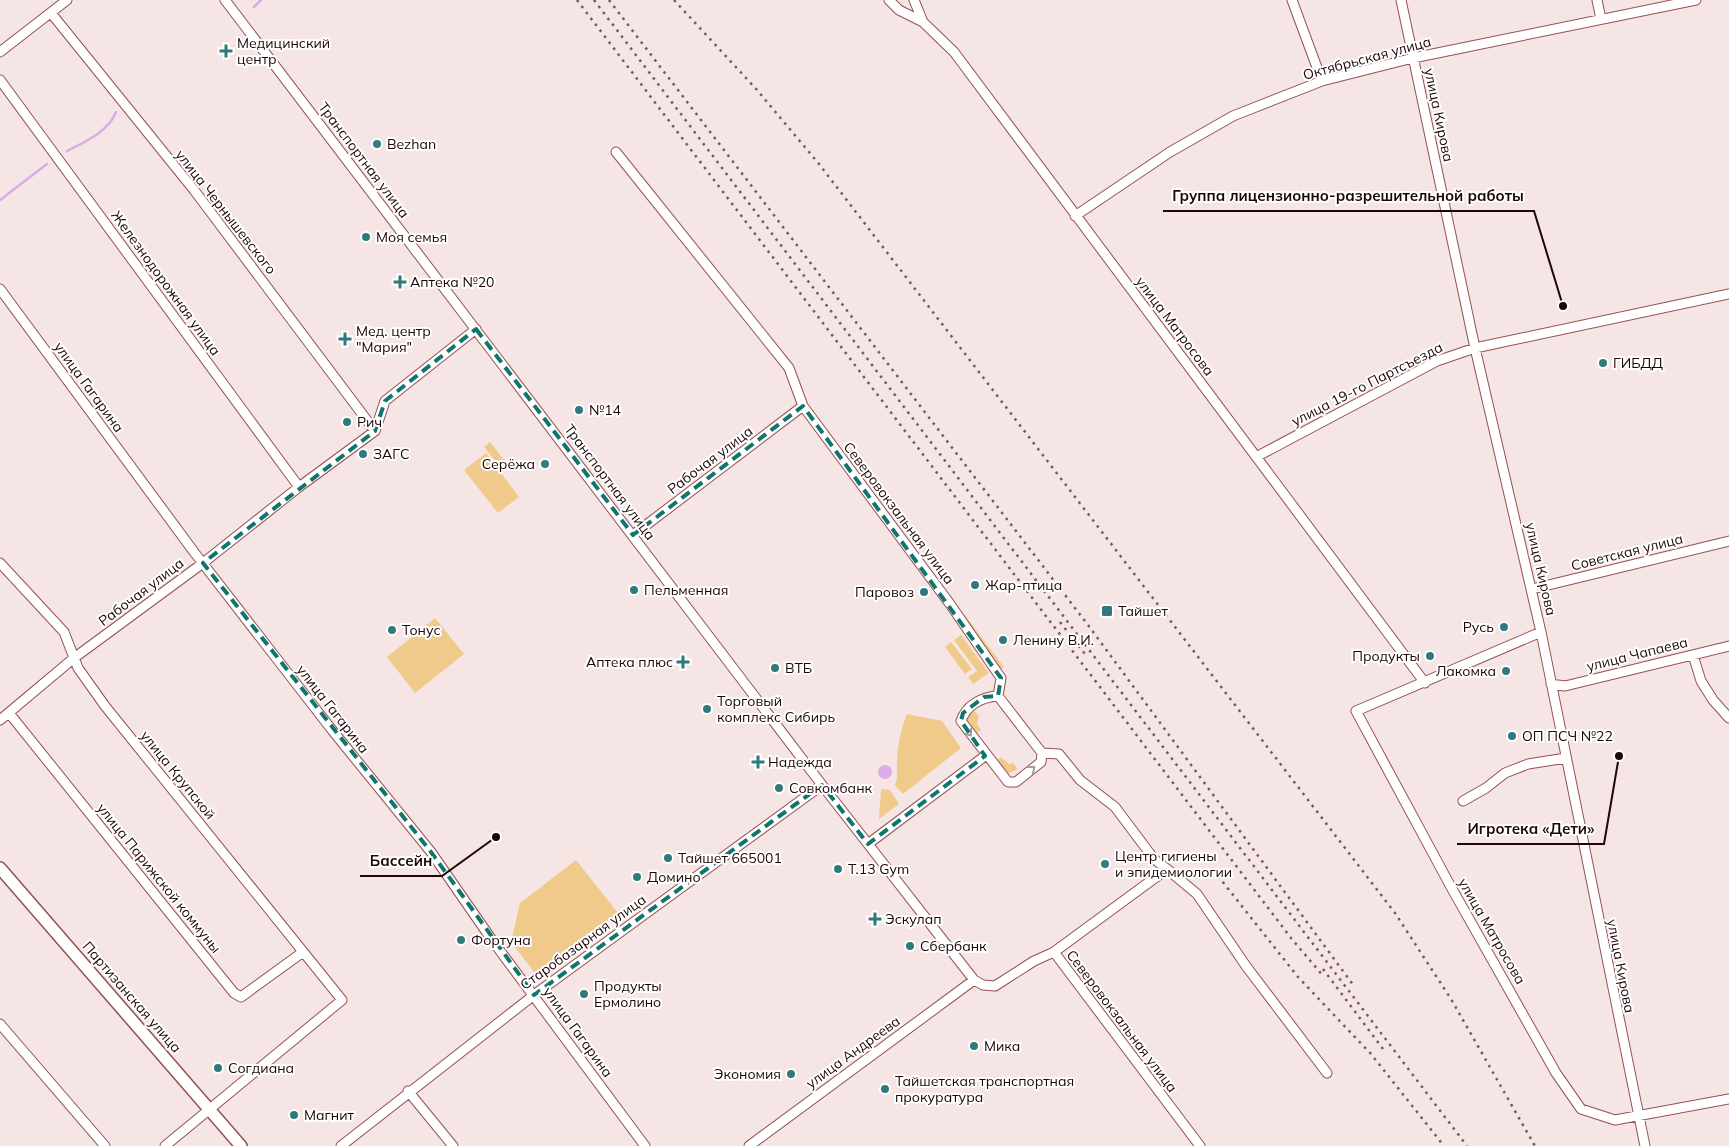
<svg xmlns="http://www.w3.org/2000/svg" width="1729" height="1146" font-family="Mulish,sans-serif">
	<style>
		.green { fill: #f0ca8b }
		.water { fill: #dcabe9 }
		.lines { fill: none; stroke-linecap: round; stroke-linejoin: round }
		.stream { stroke: #dcabe9; stroke-width: 2.5 }
		.minor-casing { stroke: #955052; stroke-width: 11 }
		.major-casing { stroke: #955052; stroke-width: 14 }
		.minor { stroke: #fff; stroke-width: 9 }
		.major { stroke: #fff; stroke-width: 11 }
		.rail { stroke: #715b5c; stroke-width: 2.5; stroke-dasharray: 2.5 5; stroke-linecap: butt }
		.oneway { stroke: #a59b9b }
		.marked { fill: none; stroke: #0f766e; stroke-width: 4; stroke-dasharray: 10 6; stroke-linejoin: round }
		.poi-dot { fill: #30797c; stroke: #fff; stroke-width: 2 }
		.labels { text-anchor: middle; stroke-width: 4; stroke-linejoin: round; paint-order: stroke }
		.poi-label { font-size: 14px; fill: #1e0506; stroke: #fff; text-anchor: start }
		.street-label { font-size: 14px; fill: #1e0506; stroke: #fff }
		.leader { fill: none; stroke: #1e0506; stroke-width: 2 }
		.callout-dot { fill: #1e0506; stroke: #fff; stroke-width: 2 }
		.callout-label { font-size: 15px; text-anchor: middle; font-weight: bold; fill: #1e0506; stroke: #fff; stroke-width: 4; stroke-linejoin: round; paint-order: stroke }
	</style>
	<rect width="100%" height="100%" fill="#f6e5e5"/>
	<path class="green" d="M490,442L507,464L501,468L484,447Z
		M486,453L519,497L498,513L464,470Z
		M964,614L1004,667L1001,669L962,616Z
		M435,618L464,654L415,693L387,657Z
		M961,635L989,673L973,684L968,677L977,671L954,640Z
		M951,642L972,669L965,674L945,647Z
		M974,710L979,716L977,724L981,730L976,734L967,722L968,715Z
		M907,714L942,721L961,748L903,794L895,785C899,775 896,770 897,761C898,744 901,729 907,714Z
		M1001,757L1009,764L1013,763L1018,769L1007,774L996,761Z
		M881,789L890,790L899,804L879,819Z
		M576,860L618,913L537,976L511,942L520,903Z"/>
	<path class="water" d="M878 772a7 7 0 1 1 14 0a7 7 0 1 1-14 0Z"/>
	<g class="lines">
		<path class="stream" d="M254,7L261,0
			M67,151C85,142 109,131 116,112
			M0,200L47,164"/>
		<g class="minor-casing">
			<path id="minor" d="M225,0L822,785L974,980L983,985L995,986L1034,961L1054,952
				M889,0L899,10L923,22L954,52L1425,683
				M914,0L923,22
				M1292,0L1322,81
				M1401,0L1475,348L1541,632L1645,1146
				M1597,0L1601,19
				M51,13L194,190L375,431
				M0,52L67,0
				M0,80L299,487L375,431L385,401L476,329
				M616,152L789,368L803,406L950,604L1001,678L998,696L1042,753L1059,754L1080,780L1115,807L1154,859L1167,869L1054,952L1200,1146
				M1075,216L1170,152L1233,116L1322,81L1413,58L1696,0
				M0,289L194,552L332,730L431,852L492,940L645,1146
				M1256,457L1437,361L1475,348L1729,294
				M633,535L803,406
				M0,563L64,632L78,668L105,706L342,1000L165,1146
				M1532,589L1729,541
				M1541,632L1356,711L1451,887L1556,1073L1581,1109L1615,1120L1729,1099
				M1693,655L1701,681L1713,700L1729,718
				M1551,684L1565,686L1729,646
				M998,696C982,697 966,705 961,721L1008,782H1016L1041,762L1042,753
				M9,713L234,993L241,997L303,952
				M0,720L74,658L203,563L299,487
				M1463,801L1486,788L1505,773L1528,764L1566,758
				M868,844L985,756
				M1167,869L1197,894L1246,966L1327,1073
				M0,1024L105,1146
				M408,1091L453,1146
				M341,1146L534,995L822,785
				M749,1146L974,980"/>
		</g>
		<g class="major-casing">
			<path id="major" d="M0,868L241,1146"/>
		</g>
		<use href="#minor" class="minor"/>
		<use href="#major" class="major"/>
		<path class="rail" d="M577,0L1291,938L1324,977
			M594,0L1467,1146
			M609,0L1088,625L1354,986
			M674,0L757,90L819,164L1395,913L1451,999L1535,1146
			M1060,622L1085,654
			M1218,876L1298,977L1371,1054L1444,1146
			M1323,969L1386,1053"/>
	</g>
	<defs><path id="oneway-chevron" d="M-2-3.5L2.5 0L-2 3.5" fill="none" stroke-width="1.6" stroke-linecap="round" stroke-linejoin="round" transform="scale(1.25)"/></defs>
	<g class="oneway">
		<use href="#oneway-chevron" transform="translate(969 733) rotate(55)"/>
		<use href="#oneway-chevron" transform="translate(1032 769) rotate(-38)"/>
	</g>
	<path class="marked" d="M476,329L633,535L803,406L1001,678L998,696L984,697L963,713L961,721L985,756L868,844L822,785L534,995L431,852L203,563L375,431L385,401Z"/>
	<g class="poi-dot">
		<path d="M223.5 43.5h5v5h5v5h-5v5h-5v-5h-5v-5h5z"/>
		<circle cx="377" cy="144" r="5"/>
		<circle cx="366" cy="237" r="5"/>
		<path d="M397.5 274.5h5v5h5v5h-5v5h-5v-5h-5v-5h5z"/>
		<path d="M342.5 331.5h5v5h5v5h-5v5h-5v-5h-5v-5h5z"/>
		<circle cx="1603" cy="363" r="5"/>
		<circle cx="579" cy="410" r="5"/>
		<circle cx="347" cy="422" r="5"/>
		<circle cx="363" cy="454" r="5"/>
		<circle cx="545" cy="464" r="5"/>
		<circle cx="975" cy="585" r="5"/>
		<circle cx="634" cy="590" r="5"/>
		<circle cx="924" cy="592" r="5"/>
		<rect x="1101" y="605" width="12" height="12" rx="2.5"/>
		<circle cx="1504" cy="627" r="5"/>
		<circle cx="392" cy="630" r="5"/>
		<circle cx="1003" cy="640" r="5"/>
		<circle cx="1430" cy="656" r="5"/>
		<path d="M680.5 654.5h5v5h5v5h-5v5h-5v-5h-5v-5h5z"/>
		<circle cx="775" cy="668" r="5"/>
		<circle cx="1506" cy="671" r="5"/>
		<circle cx="707" cy="709" r="5"/>
		<circle cx="1512" cy="736" r="5"/>
		<path d="M755.5 754.5h5v5h5v5h-5v5h-5v-5h-5v-5h5z"/>
		<circle cx="779" cy="788" r="5"/>
		<circle cx="668" cy="858" r="5"/>
		<circle cx="1105" cy="864" r="5"/>
		<circle cx="838" cy="869" r="5"/>
		<circle cx="637" cy="877" r="5"/>
		<path d="M872.5 911.5h5v5h5v5h-5v5h-5v-5h-5v-5h5z"/>
		<circle cx="461" cy="940" r="5"/>
		<circle cx="910" cy="946" r="5"/>
		<circle cx="584" cy="994" r="5"/>
		<circle cx="974" cy="1046" r="5"/>
		<circle cx="218" cy="1068" r="5"/>
		<circle cx="791" cy="1074" r="5"/>
		<circle cx="885" cy="1089" r="5"/>
		<circle cx="294" cy="1115" r="5"/>
	</g>
	<g class="labels">
		<g class="poi-label">
			<text x="237" y="48">Медицинский<tspan x="237" dy="16">центр</tspan></text>
			<text x="387" y="149">Bezhan</text>
			<text x="376" y="242">Моя семья</text>
			<text x="410" y="287">Аптека №20</text>
			<text x="356" y="336">Мед. центр<tspan x="356" dy="16">"Мария"</tspan></text>
			<text x="1613" y="368">ГИБДД</text>
			<text x="589" y="415">№14</text>
			<text x="357" y="427">Рич</text>
			<text x="373" y="459">ЗАГС</text>
			<text x="535" y="469" text-anchor="end">Серёжа</text>
			<text x="985" y="590">Жар-птица</text>
			<text x="644" y="595">Пельменная</text>
			<text x="914" y="597" text-anchor="end">Паровоз</text>
			<text x="1118" y="616">Тайшет</text>
			<text x="1494" y="632" text-anchor="end">Русь</text>
			<text x="402" y="635">Тонус</text>
			<text x="1013" y="645">Ленину В.И.</text>
			<text x="1420" y="661" text-anchor="end">Продукты</text>
			<text x="673" y="667" text-anchor="end">Аптека плюс</text>
			<text x="785" y="673">ВТБ</text>
			<text x="1496" y="676" text-anchor="end">Лакомка</text>
			<text x="717" y="706">Торговый<tspan x="717" dy="16">комплекс Сибирь</tspan></text>
			<text x="1522" y="741">ОП ПСЧ №22</text>
			<text x="768" y="767">Надежда</text>
			<text x="789" y="793">Совкомбанк</text>
			<text x="1115" y="861">Центр гигиены<tspan x="1115" dy="16">и эпидемиологии</tspan></text>
			<text x="678" y="863">Тайшет 665001</text>
			<text x="848" y="874">T.13 Gym</text>
			<text x="647" y="882">Домино</text>
			<text x="885" y="924">Эскулап</text>
			<text x="471" y="945">Фортуна</text>
			<text x="920" y="951">Сбербанк</text>
			<text x="594" y="991">Продукты<tspan x="594" dy="16">Ермолино</tspan></text>
			<text x="984" y="1051">Мика</text>
			<text x="228" y="1073">Согдиана</text>
			<text x="781" y="1079" text-anchor="end">Экономия</text>
			<text x="895" y="1086">Тайшетская транспортная<tspan x="895" dy="16">прокуратура</tspan></text>
			<text x="304" y="1120">Магнит</text>
		</g>
		<g class="street-label">
			<text transform="translate(1367 58) rotate(-15)" y="5">Октябрьская улица</text>
			<text transform="translate(1439 115) rotate(78)" y="5">улица Кирова</text>
			<text transform="translate(364 160) rotate(53)" y="5">Транспортная улица</text>
			<text transform="translate(226 212) rotate(52)" y="5">улица Чернышевского</text>
			<text transform="translate(166 283) rotate(54)" y="5">Железнодорожная улица</text>
			<text transform="translate(1175 326) rotate(53)" y="5">улица Матросова</text>
			<text transform="translate(1367 384) rotate(-27)" y="5">улица 19-го Партсъезда</text>
			<text transform="translate(89 387) rotate(54)" y="5">улица Гагарина</text>
			<text transform="translate(710 460) rotate(-37)" y="5">Рабочая улица</text>
			<text transform="translate(610 482) rotate(53)" y="5">Транспортная улица</text>
			<text transform="translate(899 513) rotate(53)" y="5">Северовокзальная улица</text>
			<text transform="translate(1627 552) rotate(-14)" y="5">Советская улица</text>
			<text transform="translate(1541 569) rotate(77)" y="5">улица Кирова</text>
			<text transform="translate(141 592) rotate(-37)" y="5">Рабочая улица</text>
			<text transform="translate(1637 654) rotate(-14)" y="5">улица Чапаева</text>
			<text transform="translate(333 709) rotate(52)" y="5">улица Гагарина</text>
			<text transform="translate(178 775) rotate(51)" y="5">улица Крупской</text>
			<text transform="translate(159 878) rotate(51)" y="5">улица Парижской коммуны</text>
			<text transform="translate(1492 931) rotate(60)" y="5">улица Матросова</text>
			<text transform="translate(583 942) rotate(-36)" y="5">Старобазарная улица</text>
			<text transform="translate(1621 966) rotate(79)" y="5">улица Кирова</text>
			<text transform="translate(132 997) rotate(49)" y="5">Партизанская улица</text>
			<text transform="translate(1122 1021) rotate(53)" y="5">Северовокзальная улица</text>
			<text transform="translate(578 1032) rotate(54)" y="5">улица Гагарина</text>
			<text transform="translate(853 1052) rotate(-36)" y="5">улица Андреева</text>
		</g>
	</g>
	<path class="leader" d="M1563 306L1534 211H1163M1619 756L1604 844H1457M496 837L442 876H360"/>
	<g class="callout-dot">
		<circle cx="1563" cy="306" r="5"/>
		<circle cx="1619" cy="756" r="5"/>
		<circle cx="496" cy="837" r="5"/>
	</g>
	<g class="callout-label">
		<text x="1348" y="201">Группа лицензионно-разрешительной работы</text>
		<text x="1531" y="834">Игротека «Дети»</text>
		<text x="401" y="866">Бассейн</text>
	</g>
</svg>
